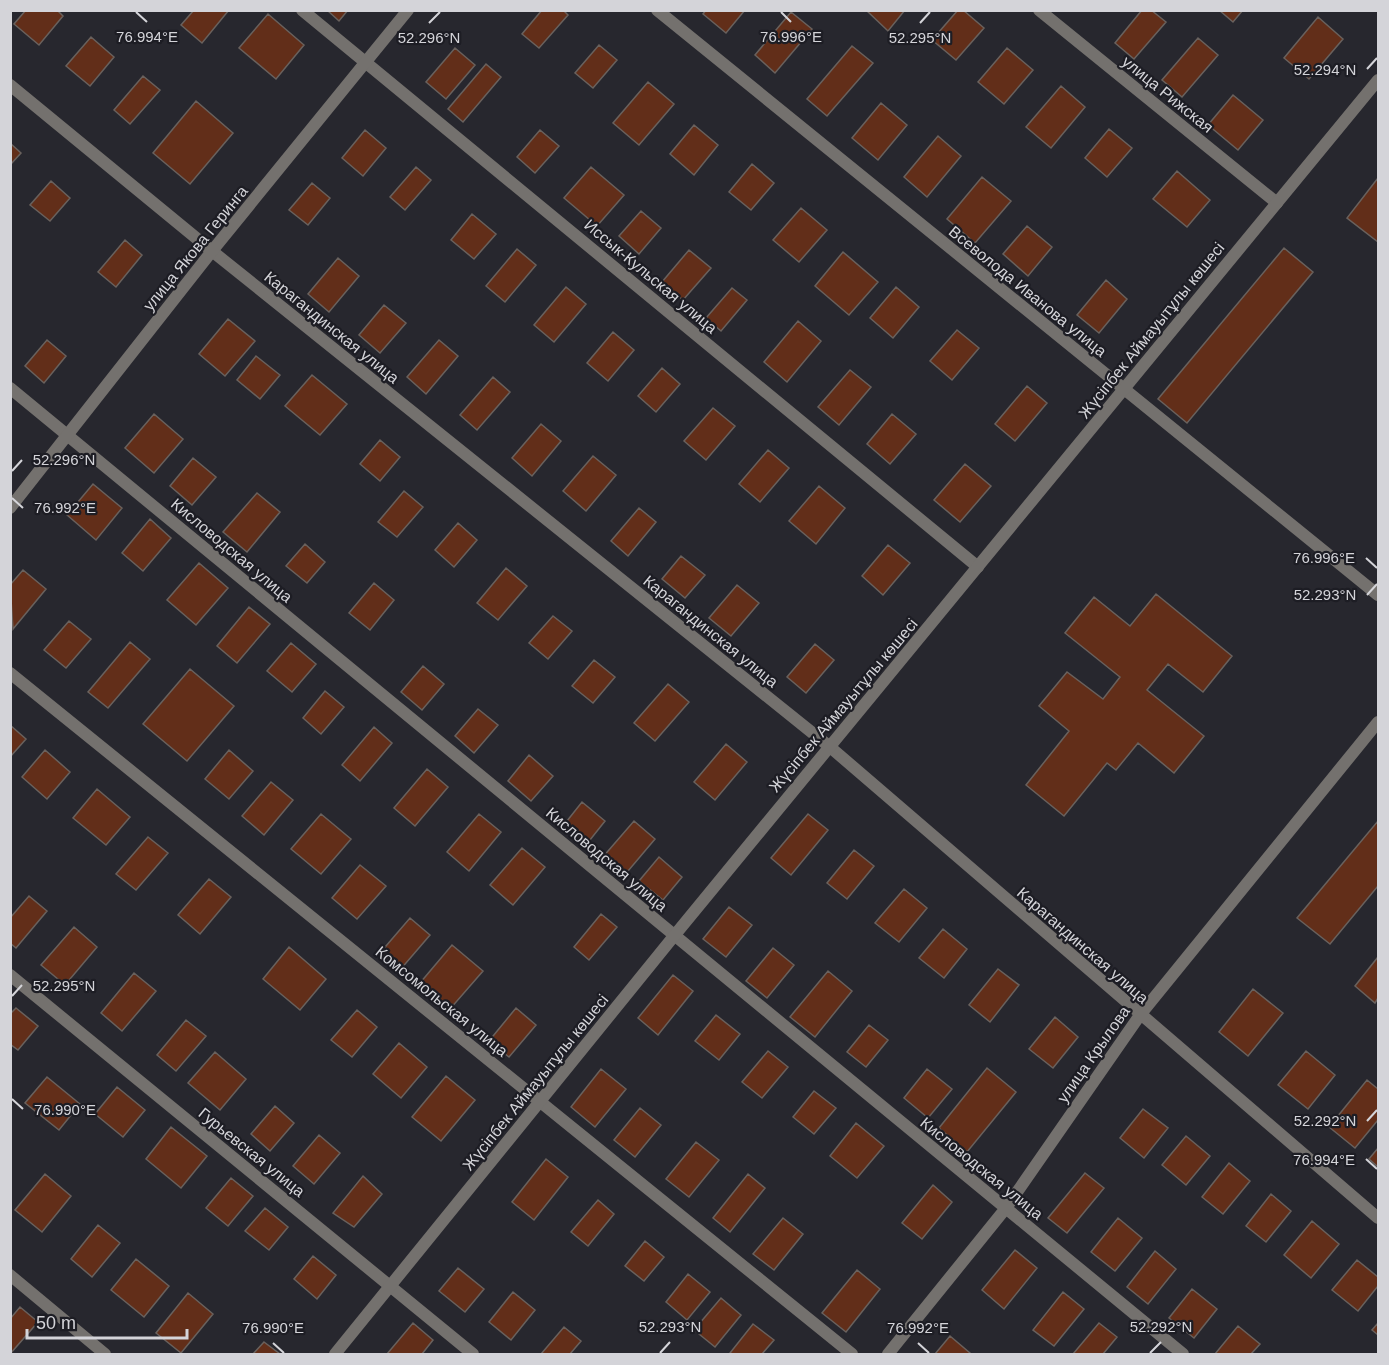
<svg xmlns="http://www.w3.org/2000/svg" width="1389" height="1365" font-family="Arial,sans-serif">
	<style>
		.building { fill: #622e19; stroke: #69615d; stroke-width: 1.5 }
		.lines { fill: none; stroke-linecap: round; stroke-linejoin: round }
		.minor { stroke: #74716e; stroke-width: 12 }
		.tertiary { stroke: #74716e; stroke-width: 12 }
		.ticks { fill: none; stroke: #d4d4d9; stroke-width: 2 }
		.labels { text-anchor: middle; stroke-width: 4.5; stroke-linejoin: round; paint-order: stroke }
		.street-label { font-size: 16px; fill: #d4d4d9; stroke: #1d1d24 }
		.ticks-label { font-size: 15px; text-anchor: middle; fill: #d4d4d9; stroke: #1d1d24; stroke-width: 4.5; stroke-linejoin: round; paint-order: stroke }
	</style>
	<rect width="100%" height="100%" fill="#27272e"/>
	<path class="building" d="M26,10H57L63,16L39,45L14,24Z
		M194,10H229L202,43L181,25Z
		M327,10H348L339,21Z
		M542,10H563L568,15L539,48L522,34Z
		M706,10H745L726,33L703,14Z
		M866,10H905L888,31Z
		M958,10H963L984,28L956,60L932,40Z
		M1142,10H1151L1166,22L1134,59L1115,43Z
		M1219,10H1243L1233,22Z
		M791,12L812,29L775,73L755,55Z
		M268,14L304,45L276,79L239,48Z
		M1318,17L1343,39L1309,79L1284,58Z
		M91,37L114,57L90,86L66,66Z
		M1198,38L1218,55L1182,97L1162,80Z
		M599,45L617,60L593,88L575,73Z
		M852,46L873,63L827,116L807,99Z
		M455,48L475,65L446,99L426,82Z
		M1007,48L1033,70L1004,104L978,82Z
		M486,64L501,77L463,122L448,109Z
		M143,76L160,90L130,124L114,110Z
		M648,82L674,104L639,145L613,123Z
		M1061,86L1085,107L1051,148L1026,127Z
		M1233,95L1263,120L1238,150L1208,125Z
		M196,101L233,133L190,184L153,153Z
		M881,103L907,125L878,160L852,138Z
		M694,125L718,145L694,175L670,154Z
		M1109,129L1132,148L1107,177L1085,158Z
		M365,130L386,148L363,176L342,158Z
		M540,130L559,146L535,173L517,157Z
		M938,136L961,156L927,197L904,177Z
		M10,143L21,153L10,165Z
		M752,164L774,183L751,210L729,192Z
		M416,167L431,180L405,210L390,197Z
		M591,167L624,195L597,226L564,198Z
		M1177,171L1210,200L1187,227L1153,199Z
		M982,177L1011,201L975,243L947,219Z
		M1378,178V242L1347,218Z
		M51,181L70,198L50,221L30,205Z
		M312,183L330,198L308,225L289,210Z
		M801,208L827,230L799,262L773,240Z
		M641,211L661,228L639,254L619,236Z
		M472,214L496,234L474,259L451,240Z
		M1027,226L1052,247L1028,276L1003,254Z
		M125,240L142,255L116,287L98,272Z
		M1284,248L1313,272L1187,423L1158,399Z
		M517,249L536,265L505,302L486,286Z
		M689,250L711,268L683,300L662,282Z
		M843,252L878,282L849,315L815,286Z
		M338,258L359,276L329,312L308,294Z
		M1106,280L1127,299L1099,333L1077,315Z
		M566,287L586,304L554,342L534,325Z
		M896,287L919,307L893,338L870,318Z
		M732,288L747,300L721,331L706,318Z
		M384,305L406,323L380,353L359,335Z
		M228,319L255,341L225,376L199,354Z
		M798,321L821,341L787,382L764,362Z
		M957,330L979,348L952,380L930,361Z
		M613,332L634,350L608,381L587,363Z
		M47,340L66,356L44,383L25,366Z
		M439,340L458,356L426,394L407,377Z
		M256,356L280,375L260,399L237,380Z
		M662,368L680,384L656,412L638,396Z
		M850,370L871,387L839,425L818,407Z
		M312,375L347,404L320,435L285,406Z
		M493,377L510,392L477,430L460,415Z
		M1027,386L1047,403L1015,441L995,424Z
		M713,408L735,426L706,460L684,441Z
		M154,414L183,439L154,473L125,448Z
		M892,414L916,434L890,464L867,444Z
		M541,424L561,441L532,476L512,458Z
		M380,440L400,457L380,481L360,464Z
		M768,450L789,468L760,502L739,484Z
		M593,456L616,475L586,511L563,491Z
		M193,458L216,477L192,505L170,486Z
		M965,464L991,486L960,522L934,500Z
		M93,484L122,508L96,540L67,515Z
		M819,486L845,508L816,544L789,521Z
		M404,491L423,507L397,537L378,522Z
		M257,493L280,512L247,552L223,532Z
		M639,508L656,522L628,556L611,541Z
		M150,519L171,538L143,571L122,553Z
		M458,523L477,540L454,567L435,550Z
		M305,544L325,562L307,583L286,566Z
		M888,545L910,563L883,595L862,576Z
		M681,556L705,575L685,598L662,579Z
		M199,563L228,588L196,625L167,600Z
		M506,568L527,586L498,620L477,603Z
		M23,570L46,589L13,629L10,585Z
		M374,583L394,600L370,630L349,613Z
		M737,585L759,603L731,636L709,618Z
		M1156,594L1232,656L1203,692L1168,664L1147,690L1204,736L1174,773L1138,743L1116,770L1107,763L1064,816L1026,785L1069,731L1039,706L1067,672L1103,699L1120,677L1065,633L1094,597L1130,626Z
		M249,607L270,624L237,663L217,646Z
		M553,616L572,631L548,659L529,643Z
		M69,621L91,639L66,668L44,650Z
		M130,642L150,659L108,708L88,692Z
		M291,643L316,664L292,692L267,671Z
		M815,644L834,660L806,693L787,677Z
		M594,660L615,677L593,703L572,686Z
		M423,666L444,684L422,710L401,692Z
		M190,669L234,706L187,761L143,724Z
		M668,684L689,702L655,741L634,723Z
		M325,691L344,707L321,734L303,718Z
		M478,709L498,725L474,753L455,736Z
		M10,725L26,739L10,757Z
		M374,727L392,743L360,781L342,765Z
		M726,744L747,762L715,800L694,782Z
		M45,750L70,772L47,799L22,777Z
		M229,750L253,771L229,799L205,779Z
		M529,755L553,776L531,801L508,781Z
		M427,769L448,787L415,826L394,808Z
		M271,782L293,800L264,835L242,816Z
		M97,789L130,817L106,845L73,818Z
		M582,802L605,821L586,845L563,826Z
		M321,814L351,839L321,874L291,849Z
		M479,814L501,832L469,871L447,852Z
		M808,814L828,830L791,875L771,858Z
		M634,821L655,839L623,877L602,858Z
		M1378,821V886L1330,944L1297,918Z
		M148,837L168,853L136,890L116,874Z
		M522,848L545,867L513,905L490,885Z
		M854,850L874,866L847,899L827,883Z
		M659,857L682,877L663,900L639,881Z
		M360,865L386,886L357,919L332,898Z
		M209,879L231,897L200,934L178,915Z
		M904,889L927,908L899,942L875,923Z
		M29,896L47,911L16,948L10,943V918Z
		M729,907L752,925L726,957L703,939Z
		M601,914L617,927L589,960L574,947Z
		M410,918L430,935L400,970L380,953Z
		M74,927L97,947L65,985L41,965Z
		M943,929L967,949L944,978L919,958Z
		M452,945L483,971L450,1009L420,983Z
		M289,947L326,979L300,1010L263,979Z
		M773,948L794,965L767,998L746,981Z
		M1378,957V998L1375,1003L1355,986Z
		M998,969L1019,985L990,1022L969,1005Z
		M828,971L852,991L815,1037L790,1017Z
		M134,973L156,991L122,1031L101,1013Z
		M673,975L693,991L658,1035L638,1018Z
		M1253,989L1283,1013L1248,1056L1219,1032Z
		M16,1008L38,1026L18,1050L10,1044V1014Z
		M516,1008L536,1025L509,1057L489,1041Z
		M357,1010L377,1027L352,1057L331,1040Z
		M716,1015L740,1034L719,1060L695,1041Z
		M1055,1017L1078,1037L1053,1068L1029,1049Z
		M186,1020L206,1036L176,1071L157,1055Z
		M869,1025L888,1040L866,1067L847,1052Z
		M399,1043L427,1067L401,1098L373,1074Z
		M768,1051L788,1067L762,1098L742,1082Z
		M1306,1051L1335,1075L1308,1109L1278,1085Z
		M215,1052L246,1079L220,1110L188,1083Z
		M987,1068L1016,1092L967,1152L939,1128Z
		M601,1069L626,1089L595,1127L571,1107Z
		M927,1069L952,1089L928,1118L904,1098Z
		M446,1076L475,1100L441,1141L412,1117Z
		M47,1077L80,1104L59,1130L25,1103Z
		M1367,1080L1378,1089V1120L1355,1148L1329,1127Z
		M117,1087L145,1110L123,1137L95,1114Z
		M814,1091L836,1108L814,1134L793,1117Z
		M275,1106L294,1123L270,1151L251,1134Z
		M640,1108L661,1125L635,1157L614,1140Z
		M1143,1109L1168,1128L1144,1158L1120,1138Z
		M856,1123L884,1146L857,1178L830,1156Z
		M171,1127L207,1156L181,1188L146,1159Z
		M319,1135L340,1153L314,1184L293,1166Z
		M1186,1136L1210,1156L1186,1185L1162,1165Z
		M696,1142L719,1160L689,1197L666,1179Z
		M1378,1148V1167L1369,1159Z
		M546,1159L568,1177L534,1220L512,1202Z
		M1229,1163L1250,1181L1223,1214L1202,1197Z
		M1085,1173L1104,1188L1067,1233L1048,1218Z
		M45,1174L71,1196L42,1232L15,1210Z
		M748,1174L765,1188L730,1232L713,1218Z
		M363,1176L382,1194L354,1227L333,1213Z
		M231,1178L253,1196L228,1226L206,1208Z
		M933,1185L952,1202L922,1239L902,1223Z
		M1271,1194L1291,1211L1266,1242L1246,1226Z
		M598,1200L614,1214L588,1246L571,1232Z
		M265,1208L288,1227L269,1250L245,1231Z
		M783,1218L803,1234L774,1270L753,1254Z
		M1118,1218L1142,1238L1115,1271L1091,1252Z
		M1312,1221L1339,1244L1311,1278L1284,1255Z
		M98,1225L120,1243L92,1277L71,1259Z
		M645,1241L664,1257L644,1281L625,1266Z
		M1015,1250L1037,1268L1004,1309L982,1290Z
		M1155,1251L1176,1269L1148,1304L1127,1287Z
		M313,1256L336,1275L317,1299L294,1279Z
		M136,1259L169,1286L144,1317L111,1290Z
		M1357,1260L1378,1277V1286L1358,1311L1332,1290Z
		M458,1268L484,1289L465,1312L439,1291Z
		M857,1270L880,1289L846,1332L822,1313Z
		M688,1274L710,1292L687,1320L666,1302Z
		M1192,1289L1217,1309L1194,1338L1169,1318Z
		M513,1292L535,1310L511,1340L489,1322Z
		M1063,1292L1084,1309L1054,1346L1033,1330Z
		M188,1293L213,1314L181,1353L156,1333Z
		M721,1298L741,1315L715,1347L694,1330Z
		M20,1307L38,1322L10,1354V1319Z
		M413,1323L433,1340L422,1354H387Z
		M1099,1323L1117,1337L1103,1354H1073Z
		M1378,1323V1335L1372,1330Z
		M753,1324L774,1340L762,1354H732L730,1353Z
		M1238,1326L1260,1344L1251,1354H1215Z
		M564,1327L581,1341L570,1354H541Z
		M950,1336L970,1353L969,1354H935Z
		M264,1342L280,1354H253Z"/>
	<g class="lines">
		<path class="minor" d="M302,10L978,567
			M657,10L1378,595
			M1039,10L1277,203
			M10,85L212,251L830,747L1378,1218
			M10,388L1183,1354
			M10,673L852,1354
			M10,975L473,1354
			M10,1275L105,1354
			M888,1354L1006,1208L1140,1015L1378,722"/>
		<path class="tertiary" d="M10,508L212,251L408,10
			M335,1354L674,936L1378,80"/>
	</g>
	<path class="ticks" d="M136,12L147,22M781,12L791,22M429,23L440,12M920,23L930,12M1367,69L1377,58M12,471L22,460M12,498L23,508M1366,558L1377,568M1367,595L1377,584M12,996L22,985M12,1099L23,1109M1367,1121L1377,1110M1366,1159L1377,1169M273,1343L284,1353M918,1343L929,1353M660,1353L670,1342M1150,1353L1161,1342"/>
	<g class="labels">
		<g class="street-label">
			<text transform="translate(1168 94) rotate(39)" y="6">улица Рижская</text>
			<text transform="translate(195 248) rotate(-51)" y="6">улица Якова Геринга</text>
			<text transform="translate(651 276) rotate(40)" y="6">Иссык-Кульская улица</text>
			<text transform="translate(1028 291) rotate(39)" y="6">Всеволода Иванова улица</text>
			<text transform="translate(332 327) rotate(39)" y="6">Карагандинская улица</text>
			<text transform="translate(1151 330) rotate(-51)" y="6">Жүсіпбек Аймауытұлы көшесі</text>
			<text transform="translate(232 550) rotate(40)" y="6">Кисловодская улица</text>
			<text transform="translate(711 631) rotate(39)" y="6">Карагандинская улица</text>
			<text transform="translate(843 705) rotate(-50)" y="6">Жүсіпбек Аймауытұлы көшесі</text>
			<text transform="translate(607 859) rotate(40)" y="6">Кисловодская улица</text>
			<text transform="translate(1083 945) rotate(41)" y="6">Карагандинская улица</text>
			<text transform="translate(442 1001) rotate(39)" y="6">Комсомольская улица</text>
			<text transform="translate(1093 1054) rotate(-55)" y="6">улица Крылова</text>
			<text transform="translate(535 1082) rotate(-51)" y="6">Жүсіпбек Аймауытұлы көшесі</text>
			<text transform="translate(252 1152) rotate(39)" y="6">Гурьевская улица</text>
			<text transform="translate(982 1168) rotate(39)" y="6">Кисловодская улица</text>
		</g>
	</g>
	<g class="ticks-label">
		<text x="147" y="42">76.994°E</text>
		<text x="791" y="42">76.996°E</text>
		<text x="429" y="43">52.296°N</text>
		<text x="920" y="43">52.295°N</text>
		<text x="1325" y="75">52.294°N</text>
		<text x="64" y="465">52.296°N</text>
		<text x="65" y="513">76.992°E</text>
		<text x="1324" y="563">76.996°E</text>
		<text x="1325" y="600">52.293°N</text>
		<text x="64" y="991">52.295°N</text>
		<text x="65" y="1115">76.990°E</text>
		<text x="1325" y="1126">52.292°N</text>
		<text x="1324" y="1165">76.994°E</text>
		<text x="670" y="1332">52.293°N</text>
		<text x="1161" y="1332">52.292°N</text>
		<text x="273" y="1333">76.990°E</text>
		<text x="918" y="1333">76.992°E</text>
	</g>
	<rect width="1389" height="1365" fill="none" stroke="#d4d4d9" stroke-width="24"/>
	<path d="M27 1329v9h160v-9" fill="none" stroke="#d4d4d9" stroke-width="3"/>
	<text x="36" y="1329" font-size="18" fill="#d4d4d9" stroke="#1d1d24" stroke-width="4.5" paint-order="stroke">50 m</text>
</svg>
